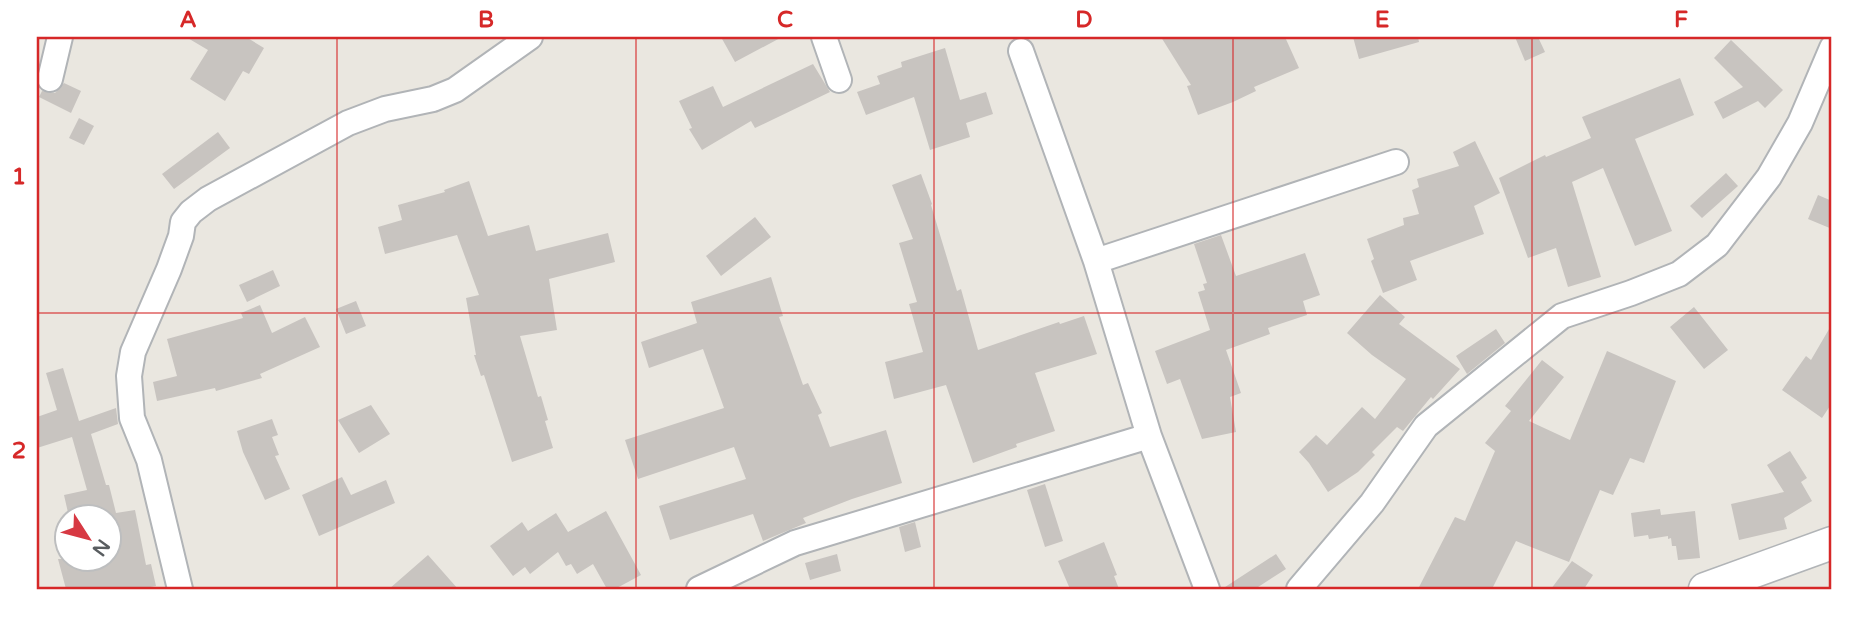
<svg xmlns="http://www.w3.org/2000/svg" width="1869" height="626" font-family="'Varela Round',sans-serif">
	<style>
		.building { fill: #c8c4c0 }
		.lines { fill: none; stroke-linecap: round; stroke-linejoin: round }
		.minor-casing { stroke: #b1b4b7; stroke-width: 28 }
		.tertiary-casing { stroke: #b1b4b7; stroke-width: 35 }
		.minor { stroke: #fff; stroke-width: 24 }
		.tertiary { stroke: #fff; stroke-width: 32 }
		.grid { fill: none; stroke: #d62828; stroke-width: 2; stroke-opacity: 0.55 }
		.neatline { fill: none; stroke: #d62828; stroke-width: 2.5 }
		.grid-label { font-size: 23px; text-anchor: middle; font-weight: bold; fill: #d62828 }
	</style>
	<rect width="100%" height="100%" fill="#eae7e0"/>
	<path class="building" d="M186,37H246L264,48L249,74L243,71L225,101L190,79L208,50Z
		M721,37H782L735,62Z
		M1161,37H1285L1299,68L1254,87L1256,91L1233,102L1198,115L1187,86L1191,85Z
		M1353,37H1418L1419,42L1359,59Z
		M1515,37H1538L1545,52L1525,61Z
		M1731,40L1783,90L1765,108L1758,101L1723,119L1714,102L1743,87L1714,58Z
		M945,48L960,100L986,92L993,114L966,123L970,137L930,150L914,97L866,115L857,92L880,84L877,76L902,67L901,62Z
		M813,64L830,92L755,128L751,121L702,150L689,129L692,128L679,101L713,86L723,107Z
		M1680,78L1694,115L1635,139L1672,231L1635,246L1603,168L1572,182L1601,277L1568,287L1556,248L1528,258L1499,178L1545,155L1546,157L1591,138L1582,117Z
		M64,83L81,91L71,113L39,97L42,91L55,93Z
		M79,118L94,126L84,145L69,138Z
		M218,132L230,148L174,189L162,174Z
		M1475,141L1500,193L1474,206L1484,234L1410,261L1417,280L1383,293L1371,261L1374,259L1367,239L1404,225L1403,218L1419,214L1412,190L1419,187L1417,179L1459,166L1453,152Z
		M1726,173L1738,186L1702,218L1690,206Z
		M921,174L932,204L931,205L957,291L961,289L978,350L1059,322L1060,324L1084,316L1097,354L1035,373L1055,431L1016,444L1017,447L973,463L946,385L894,399L885,362L923,352L909,304L917,302L899,243L913,239L892,185Z
		M469,181L488,236L529,225L536,251L608,233L615,262L549,279L557,330L520,336L538,397L541,396L548,420L545,421L553,448L512,462L484,375L481,376L474,355H476L466,298L479,295L457,235L385,254L378,227L402,220L398,205L445,192L444,190Z
		M1818,195L1832,201V229L1808,219Z
		M755,217L771,237L721,276L706,256Z
		M1221,235L1236,276L1305,253L1320,295L1303,301L1307,315L1268,328L1270,334L1226,350L1241,393L1230,397L1236,432L1202,439L1180,379L1167,384L1155,351L1210,330L1198,292L1205,290L1203,284L1207,283L1194,244Z
		M273,270L280,286L247,302L239,285Z
		M771,277L783,316L779,317L803,385L808,383L822,413L818,415L830,447L886,430L902,483L852,499L803,518L806,523L763,541L753,514L670,540L659,506L746,479L734,447L638,479L625,440L724,408L703,349L649,368L641,342L697,323L691,302Z
		M1380,295L1405,317L1399,324L1460,369L1433,399L1431,397L1403,431L1397,427L1372,452L1375,455L1358,472L1328,492L1309,463L1299,452L1316,435L1327,445L1362,407L1375,419L1406,379L1372,355L1347,333Z
		M356,301L366,326L346,334L336,309Z
		M260,305L272,333L305,317L320,347L260,374L262,378L216,391L215,388L157,401L153,382L177,376L167,339L243,318L241,313Z
		M1694,307L1728,350L1704,369L1670,327Z
		M1832,324V403L1822,418L1782,390L1806,356L1811,360Z
		M1496,329L1505,343L1467,374L1456,356Z
		M1607,351L1676,381L1644,463L1630,458L1613,495L1600,490L1569,562L1516,541L1492,589H1418L1455,517L1465,521L1495,451L1485,443L1511,411L1505,406L1542,360L1564,377L1529,421L1570,440Z
		M63,368L79,421L116,408L118,424L91,434L106,485H109L116,513L135,510L146,565L151,564L156,586L139,589H66L58,559H108V517H69L64,495L87,490L72,437L37,448V417L57,410L46,373Z
		M371,405L390,434L359,453L338,420Z
		M272,419L278,435L272,437L279,455L275,456L290,489L265,500L243,452L237,431Z
		M1790,451L1807,478L1801,482L1812,501L1784,518L1787,529L1739,540L1731,504L1784,492L1767,465Z
		M342,477L351,495L386,480L395,503L319,536L302,495Z
		M1045,484L1063,541L1045,547L1027,490Z
		M1660,509L1661,515L1695,511L1700,558L1678,560L1676,546H1672L1671,538L1668,539V536L1649,539L1648,535L1634,537L1631,513Z
		M606,511L641,575L615,589H607L593,564L577,574L571,564L566,566L558,552L530,574L525,567L513,576L490,546L522,522L528,531L556,513L568,532Z
		M915,522L921,547L905,552L899,527Z
		M1104,542L1117,575L1114,576L1119,589H1070L1058,561Z
		M837,554L841,571L810,580L805,563Z
		M1276,554L1286,569L1255,589H1222Z
		M428,555L458,589H389Z
		M1572,561L1593,575L1584,589H1551Z"/>
	<g class="lines">
		<g class="minor-casing">
			<path id="minor" d="M824,37L839,80
				M1021,51L1096,261L1149,436L1207,589
				M50,79L60,37
				M1096,261L1396,162
				M180,589L149,460L132,418L129,376L133,352L169,269L181,236L183,222L191,212L208,199L348,123L385,109L433,99L455,90L530,37
				M699,589L795,543L1149,436
				M1299,589L1372,503L1426,426L1562,316L1631,293L1679,274L1717,245L1769,177L1800,123L1832,48"/>
		</g>
		<g class="tertiary-casing">
			<path id="tertiary" d="M1705,589L1832,543"/>
		</g>
		<use href="#minor" class="minor"/>
		<use href="#tertiary" class="tertiary"/>
	</g>
	<path class="grid" d="M337,37V589M636,37V589M934,37V589M1233,37V589M1532,37V589M37,313H1832"/>
	<rect width="1869" height="626" fill="none" stroke="#ffffff" stroke-width="77"/>
	<g transform="translate(88 538) rotate(126)"><circle r="33" fill="#ffffff" stroke="#bdbebf" stroke-width="2"/>
	<path d="M0-5L12 26L0 18L-12 26Z" fill="#d73943"/>
	<text y="-10" font-size="19" font-weight="bold" text-anchor="middle" fill="#595d60">N</text>
	</g>
	<rect x="38" y="38" width="1792" height="550" class="neatline"/>
	<g class="grid-label">
		<text x="188" y="27">A</text>
		<text x="486" y="27">B</text>
		<text x="785" y="27">C</text>
		<text x="1084" y="27">D</text>
		<text x="1382" y="27">E</text>
		<text x="1681" y="27">F</text>
		<text x="19" y="184">1</text>
		<text x="19" y="458">2</text>
	</g>
</svg>
